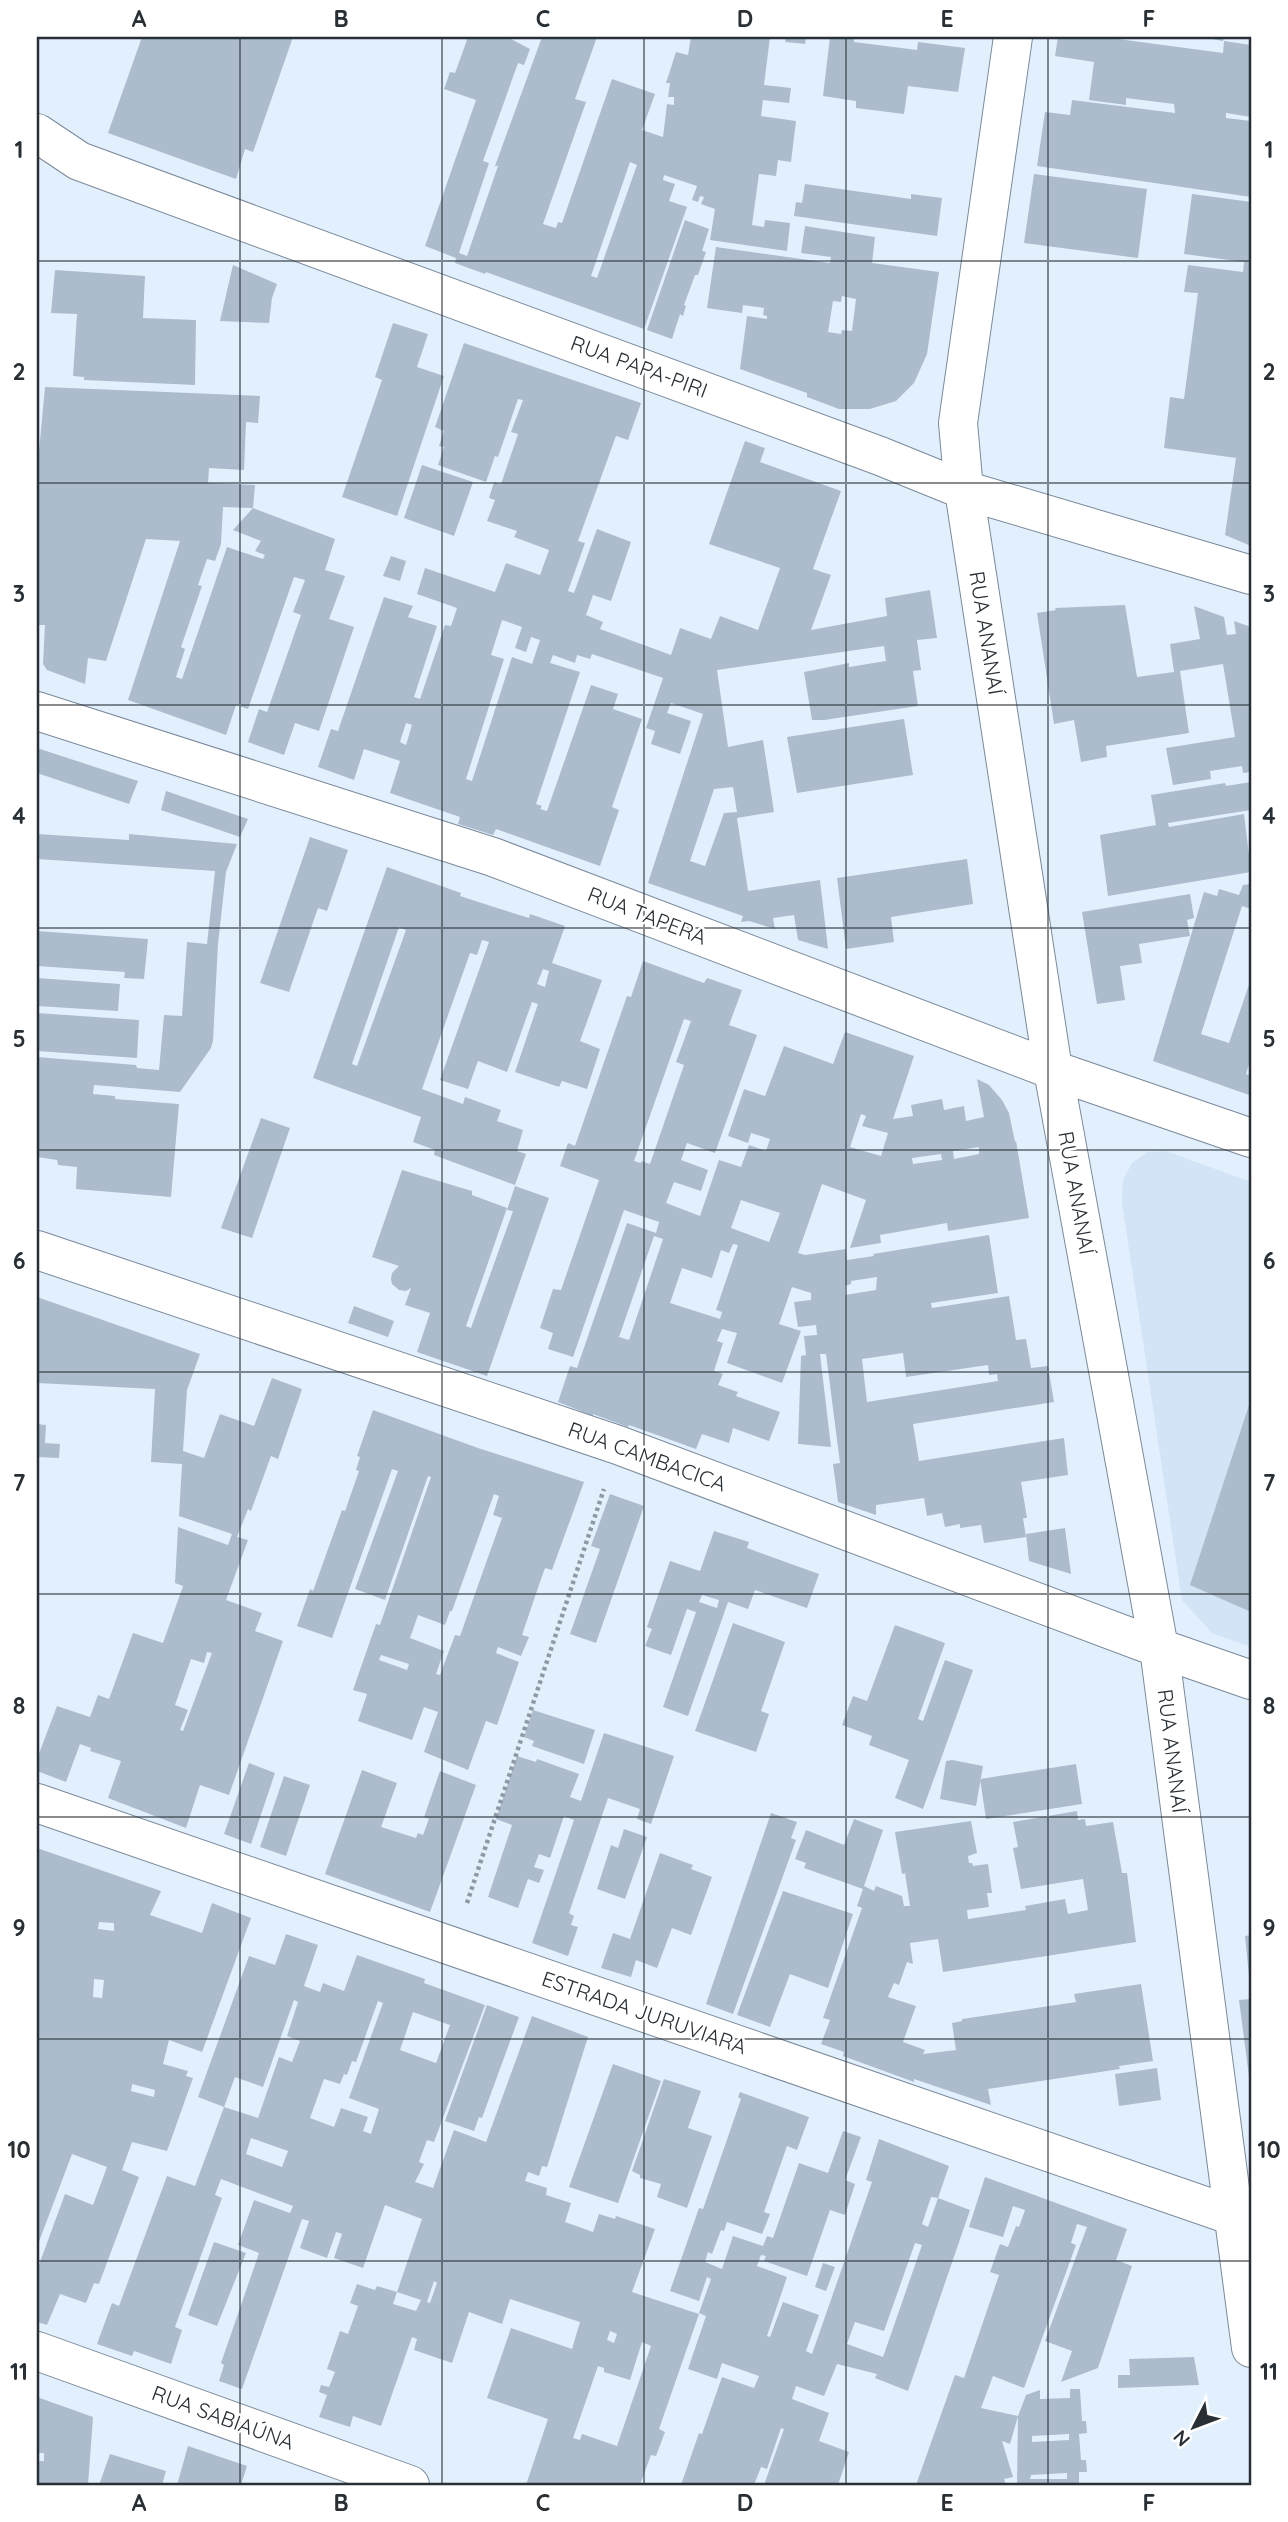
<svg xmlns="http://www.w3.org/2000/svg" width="1288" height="2522" font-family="Quicksand,sans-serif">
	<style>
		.built { fill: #d2e4f6 }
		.building { fill: #acbccd; fill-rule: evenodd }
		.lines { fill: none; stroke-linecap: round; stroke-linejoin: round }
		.minor-casing { stroke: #7a8999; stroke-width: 40 }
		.path { stroke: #8e99a3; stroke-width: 4.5; stroke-dasharray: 3.5 3.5; stroke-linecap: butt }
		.minor { stroke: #fff; stroke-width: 38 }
		.grid { fill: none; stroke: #282f35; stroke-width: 2; stroke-opacity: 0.55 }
		.labels { text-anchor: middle; stroke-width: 5; stroke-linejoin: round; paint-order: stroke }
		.street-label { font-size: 21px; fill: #282f35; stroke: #fff }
		.neatline { fill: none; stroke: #282f35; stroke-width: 2.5 }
		.grid-label { font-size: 23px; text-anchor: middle; font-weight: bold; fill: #282f35 }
	</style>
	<rect width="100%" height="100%" fill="#e2f0fe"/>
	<path class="built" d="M1166,1151L1251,1182V1647L1212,1633L1182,1600L1122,1203L1123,1180L1132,1163L1148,1152Z"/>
	<path class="building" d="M142,37H293L253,152L245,149L236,179L108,133Z
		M468,37H507L530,49L524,65L518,63L483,161L489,163L459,253L467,256L498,166H495L542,37H597L575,99L586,102L543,224L556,228L558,222L562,223L612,79L655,94L642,130L663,137L667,104L674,105V97H668L670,83H666L676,52L688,55L691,37H770L764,85L791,88L789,103L763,100L761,116L796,121L791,162L778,160L776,176L759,174L752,225L764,227L765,220L790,223L787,251L710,240L715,209L701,204L704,197L700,196L698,202L692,200L697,186L664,175L663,180L675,184L669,201L687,207L644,329L486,272L485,274L455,263L456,258L425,246L476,100L444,89L450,72L455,73ZM630,162L637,165L597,278L591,276Z
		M786,37H806L805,44L785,42Z
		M830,37H854V42L917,50L918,42L965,48L958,92L908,86L904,114L856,108V101L823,96Z
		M1058,37H1103L1223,53L1224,41L1251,45V117L1226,113V118L1251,121V197L1037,166L1045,112L1070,115L1072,100L1175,113L1174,104L1126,98V105L1089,100L1094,62L1055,56Z
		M1201,37H1224L1223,41Z
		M1034,174L1147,189L1138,258L1024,243Z
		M805,184L911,199V194L942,198L937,236L794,216L796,202L802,203Z
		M1192,194L1251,202L1249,362L1251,363V546L1225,535L1236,458L1164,448L1170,397L1184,399L1198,293L1184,292L1188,265L1243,272L1244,262L1184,254Z
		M685,220L709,229L702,251L706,252L698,275H695L684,305L686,306L683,316L680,314L672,339L647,330Z
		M805,226L875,237L872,263L939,272L927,354L914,383L896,401L870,409H839L807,397V393L740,369L747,316L767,319V316L763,315L764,308L743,305L742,313L707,308L716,247L830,263L831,257L801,253ZM842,296L856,299L852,331L842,330L841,334L828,332L833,301L841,302Z
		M233,265L277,284L272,298L269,323L220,321Z
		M55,270L145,276L143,318L196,320L195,385L84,380V377L73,376L77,314L51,313Z
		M393,323L428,334L417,367L444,376L397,516L342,497L382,380L375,377Z
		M464,343L641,403L628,440L616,436L578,541L585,543L568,591L574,593L597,529L631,542L611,601L593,595L586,615L603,622L600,629L671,655L680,628L711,639L720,616L758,630L780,568L709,544L745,441L765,448L760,462L841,491L813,569L831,575L811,630L887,616L885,598L930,590L937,638L917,640L921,670L913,671L918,706L824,720H812L804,672L849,663V667L886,661L884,646L717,670L728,747L763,740L774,812L737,818L748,891L820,880L828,949L798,940L794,915L773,918L775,929L749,921L741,922L743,916L648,883L703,714L671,703L667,713L691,721L680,754L651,744L655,731L646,728L663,678L592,654L590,659L577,655L575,663L553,655L550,663L580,672L536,804L542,806L540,809L547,811L591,685L618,694L613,709L642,719L612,807L619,810L600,866L496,829L493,835L458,824L460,817L390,793L400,761L364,749L354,780L318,767L331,729L338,731L384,597L413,606L408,617L437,626L414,697L420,699L445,625L451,626L457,608L417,594L425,568L495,592L506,563L540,575L549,550L514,537L517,531L487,521L495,500L489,498L494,482L501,484L518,434L511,432L523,400L518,399L498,457L495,456L486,482L438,465L444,447L439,446L444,431L435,427ZM502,620L522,627L515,648L526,652L531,637L540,640L532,664L512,657L472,781L466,779L504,659L491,655ZM406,723L412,725L406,745L400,742ZM733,787L737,812L724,813L705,866L690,861L714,789Z
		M45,387L260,396L258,423L246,422L244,470L209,468L208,483L255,485L253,508L335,539L325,570L345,576L329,619L354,627L319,731L295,723L284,755L248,742L259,709L267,712L301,615L293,612L305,580L294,577L248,709L236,705L226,735L128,700L180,541L146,539L106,661L88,658L85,684L47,670L43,664L45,625H37V473ZM223,507L253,508L233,530L261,541L255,551L265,555L263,559L227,547L182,679L176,677L185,649L181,647L202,586L198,585L207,559L215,561L221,544Z
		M422,465L473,482L454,536L404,518Z
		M391,556L406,561L400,581L383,576Z
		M1125,605L1137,677L1174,672L1170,644L1200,639L1194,606L1224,617L1227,635L1236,634L1234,621L1251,627V772L1243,773L1242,766L1210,771L1211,779L1173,785L1166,748L1235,737L1223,664L1180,671L1189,733L1106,746L1107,757L1081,762L1074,720L1054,724L1037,613L1056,610L1055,608Z
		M904,719L913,775L797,793L787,737Z
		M37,748L138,781L129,804L37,773Z
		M1251,782V810L1168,823L1169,827L1244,814L1251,872L1108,896L1100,835L1156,825L1151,795L1225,783L1226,786Z
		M166,791L248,819L240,837L161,810Z
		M37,834L129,840V834L237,844L226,872L218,944L213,1041L211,1048L180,1092L94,1085L93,1094L115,1096V1099L179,1104L171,1197L76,1189L77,1167L58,1165L57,1160L37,1157V1057L136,1065L137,1068L159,1070L164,1015L182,1016L187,942L207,944L215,871L37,859Z
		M310,837L348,850L327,911L318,908L289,992L260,983Z
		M967,859L973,904L891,917L894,942L846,949L837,878Z
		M387,867L461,893L460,896L494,907L529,918L530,914L565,926L552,963L602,980L580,1041L600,1049L587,1089L562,1081L559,1087L515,1072L538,1004L532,1002L507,1072L478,1061L468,1089L440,1080L489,942L482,940L477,955L470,953L422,1089L463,1104L465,1097L501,1110L497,1121L523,1130L517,1151L526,1154L515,1185L434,1155L435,1150L413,1142L421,1117L313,1078ZM399,927L406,930L357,1066L352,1064ZM543,969L549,971L545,987L537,984Z
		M1251,884V909L1242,906L1201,1034L1229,1043L1251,979V1058L1246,1074L1251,1076L1249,1095L1153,1061L1204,892L1217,896L1219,889L1239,895L1243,885Z
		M1190,894L1194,918L1187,920L1190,936L1139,944L1142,963L1120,966L1125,1000L1097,1004L1082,912Z
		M37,931L148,939L144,979L124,978L125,972L37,966Z
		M643,961L704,983L707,978L742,990L729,1025L757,1035L715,1153L687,1143L681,1160L708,1170L701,1191L674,1182L666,1203L700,1216L719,1160L741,1167L749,1145L766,1151L770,1139L751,1133L748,1143L728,1136L744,1089L765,1096L784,1046L833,1064L845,1032L914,1056L893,1119L913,1116L911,1105L942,1099L944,1110L964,1106L966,1121L984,1117L977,1079L989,1085L1002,1100L1009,1113L1015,1142L1016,1141L1029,1218L948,1231L947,1223L880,1235L881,1243L850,1248L866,1200L822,1184L798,1253L805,1255L846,1249L847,1260L874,1256L873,1254L989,1235L998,1293L931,1303L932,1308L1009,1296L1016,1340L1026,1339L1031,1368L1048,1366L1054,1402L913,1424L919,1461L1064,1438L1068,1475L1021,1482L1027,1518H1023L1026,1537L984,1543L981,1525L960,1528V1524L945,1527L942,1513L927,1516L924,1498L876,1505V1515L838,1502L833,1464L840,1463L826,1354H820L831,1447L798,1444L801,1356L806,1355L804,1336L817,1335L816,1325L798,1327L794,1302L811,1300V1293L792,1287L779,1324L801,1331L782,1383L727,1363L737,1333L722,1329L717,1341L723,1343L714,1371L723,1374L718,1385L738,1392L736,1396L780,1412L769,1441L733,1428L729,1443L702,1434L696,1449L629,1425L628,1427L593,1414V1416L558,1402L570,1366L577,1368L627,1223L656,1233L659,1222L624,1210L573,1357L548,1349L553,1333L540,1328L553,1289L561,1290L599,1180L560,1166L568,1143L575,1146L627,996L631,997ZM684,1019L691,1021L676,1062L684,1065L650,1164L641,1161V1163L634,1161ZM861,1114L866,1116L862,1126L888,1133L881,1156L850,1147ZM979,1147V1154L954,1159L953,1151ZM941,1154L942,1160L913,1164L912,1158ZM741,1200L780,1213L769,1242L731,1228ZM654,1236L663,1239L629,1340L619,1337ZM733,1244L738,1245L716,1310L722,1312L720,1319L670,1303L682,1268L712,1278L721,1250L729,1253ZM877,1277L876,1290L845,1295V1286L851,1284V1281ZM903,1353L906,1377L988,1365L989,1375L997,1374L998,1381L867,1402L862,1359Z
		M37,978L120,984L118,1011L37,1006Z
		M37,1013L139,1020L137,1058L37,1051Z
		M261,1118L290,1128L252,1238L221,1228Z
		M402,1170L472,1191V1195L507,1208L466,1326L471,1328L513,1211L507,1210L515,1186L549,1198L487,1376L417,1352L430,1313L405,1305L411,1288L406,1291L399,1290L392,1284L391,1279L392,1273L399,1266L372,1257Z
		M37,1297L200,1354L187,1390L183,1451L204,1458L220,1414L254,1426L272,1378L302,1389L278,1459L271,1456L251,1511L248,1509L237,1537L248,1540L226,1600L262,1613L255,1631L283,1641L229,1795L200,1785L186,1828L108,1798L121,1761L90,1751L91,1748L80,1744L66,1782L37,1771V1759L57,1706L90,1717L98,1695L109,1699L133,1633L163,1643L183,1586L175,1583L178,1527L228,1545L232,1534L179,1516L182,1464L151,1462L155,1389L37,1383ZM207,1652L212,1653L183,1731L180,1730L188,1710L175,1705L191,1659L204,1663Z
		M354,1306L394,1321L388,1337L348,1323Z
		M1251,1399V1612L1190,1585Z
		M373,1410L478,1448L584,1482L552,1570L545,1568L540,1582L522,1635L529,1637L521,1656L498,1647L496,1653L519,1662L497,1725L486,1721L468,1770L424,1752L438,1712L424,1707L412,1740L358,1721L367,1694L353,1690L376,1624L380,1625L431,1477L428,1476L385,1600L355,1589L398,1471L392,1469L332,1638L297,1626L310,1589L313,1591L342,1510L345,1511L359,1471L356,1470L360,1457L357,1456ZM494,1494L499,1496L493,1515L502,1518L460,1636L455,1635L440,1675L436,1674L444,1651L410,1638L418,1615L445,1625L450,1611H452ZM381,1655L409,1664L407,1670L379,1660Z
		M37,1424L46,1425L45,1443L60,1444L59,1458L37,1457Z
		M610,1494L644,1506L596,1643L570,1634L600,1549L591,1546Z
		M1065,1528L1071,1574L1029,1561L1026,1534Z
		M714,1531L749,1542L747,1548L819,1574L807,1608L755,1590L748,1609L728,1602L688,1716L663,1707L696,1612L687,1609L671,1655L645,1646L652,1629L647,1627L670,1561L700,1571ZM702,1595L719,1600L717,1608L699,1602Z
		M733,1623L785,1642L761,1711L769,1714L756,1752L695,1731Z
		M895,1625L945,1643L918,1719L923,1721L945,1660L973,1670L923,1809L895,1798L909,1760L869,1745L872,1736L842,1725L853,1696L867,1701Z
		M533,1710L595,1730L584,1764L532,1746L534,1741L524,1737Z
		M604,1733L674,1756L651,1824L637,1819L640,1809L608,1798L569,1913L574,1916L571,1925L578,1927L568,1956L532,1943L574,1820L564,1816L550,1858L539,1854L534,1867L544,1870L539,1883L528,1879L518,1908L488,1897L512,1825L496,1819L517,1756L536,1762L537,1759L579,1774L570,1797L581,1801Z
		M952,1760L983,1766L976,1806L940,1799L946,1761Z
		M249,1763L275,1773L251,1844L224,1834Z
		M1076,1764L1082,1804L986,1819L980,1779Z
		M362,1770L397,1783L381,1827L416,1838L418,1833L423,1835L429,1819L424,1817L440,1771L476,1785L430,1912L325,1874Z
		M284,1776L310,1785L286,1856L260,1847Z
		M1077,1811L1078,1820L1085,1819L1086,1826L1113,1822L1122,1873H1127L1136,1942L943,1972L938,1939L910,1943L913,1964L907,1962L899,1985L894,1983L888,1997L916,2006L903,2042L925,2050L923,2054L956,2050L952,2023L962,2021V2019L1076,2002L1074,1994L1141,1984L1153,2061L1119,2066L1120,2069L988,2089L991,2105L914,2079V2082L843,2056L844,2052L821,2044L830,2020L823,2018L862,1908L857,1906L863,1889L804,1868L806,1863L795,1859L806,1830L844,1845L854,1819L883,1830L864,1886L874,1891L876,1886L902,1896L904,1906H910L905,1873L902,1874L895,1832L971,1821L977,1853L968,1856L969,1863H972L973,1866L988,1864L992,1893H987L989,1907L967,1910L968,1919L1026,1910L1025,1906L1065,1899L1068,1914L1088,1910L1083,1879L1021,1889L1013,1848L1018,1847L1013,1822Z
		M771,1813L797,1822L791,1838L796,1840L733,2014L706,2004Z
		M624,1829L647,1837L625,1899L597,1889L611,1845L618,1848Z
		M37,1848L161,1891L150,1915L202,1933L212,1903L251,1918L202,2052L169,2040L163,2064L188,2071L186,2076L193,2078L167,2151L132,2142L122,2170L139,2177L99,2284L94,2283L86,2303L60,2294L47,2325L37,2322V2270L65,2194L93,2205L107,2167L72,2154L37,2247ZM99,1922L114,1923V1931L98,1929ZM94,1979L104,1980L102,1998L93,1997ZM132,2084L155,2090L154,2097L131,2091Z
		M660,1853L693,1865L691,1869L712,1877L691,1935L672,1928L657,1968L636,1960L631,1977L601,1968L613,1933L630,1939Z
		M783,1891L853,1914L828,1988L790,1974L770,2027L737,2015Z
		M286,1934L318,1945L304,1986L320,1992L323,1983L344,1991L357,1955L425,1979L424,1983L485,2005L434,2142L427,2140L419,2162L424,2164L415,2182L433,2188L454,2130L486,2142L532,2016L588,2037L547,2167L542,2166L539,2176L528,2172L525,2181L547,2188L546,2195L571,2203L565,2222L593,2232L599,2214L615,2219L616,2216L655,2229L632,2292L699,2314L659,2429L665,2432L656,2456L651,2455L640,2485H526L548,2419L487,2398L511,2328L572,2349L580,2322L510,2299L502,2324L469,2312L452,2363L414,2350L417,2339L412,2337L381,2426L353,2416L350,2427L319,2417L327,2395L319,2392L321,2385L329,2387L335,2372L327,2369L340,2331L348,2334L358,2306L350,2303L357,2284L375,2290L377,2286L397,2292L393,2304L416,2311L421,2300L397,2292L422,2219L385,2205L363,2268L334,2258L342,2234L336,2232L327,2258L300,2248L309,2221L302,2219L242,2389L219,2381L224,2365L221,2363L259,2253L238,2245L254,2200L290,2213L293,2206L221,2179L215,2195L222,2198L175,2327L182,2330L171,2364L134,2351L132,2356L97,2344L112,2303L119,2306L167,2176L195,2186L224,2107L198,2097L249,1956L275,1965ZM294,2000L298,2002L287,2036L300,2041L292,2062L279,2057L258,2118L224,2107L235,2077L263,2087ZM378,2001L383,2003L349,2098L379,2109L371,2134L363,2131L368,2117L341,2108L334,2127L310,2118L324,2079L340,2084L344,2074L347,2075L352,2061L356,2062ZM413,2012L450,2025L436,2063L400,2050ZM251,2138L288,2151L282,2167L246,2154ZM434,2281L437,2283L430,2303L427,2302ZM610,2331L617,2334L614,2343L607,2340ZM642,2342L651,2346L617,2446L582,2434L580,2440L573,2438L598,2366L604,2368V2372L630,2380Z
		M1251,1935V1975H1249L1245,1936Z
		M1251,1999V2075L1249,2076L1239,2000Z
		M487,2005L519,2017L482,2118L479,2117L474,2131L445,2121Z
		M613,2064L661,2081L618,2203L569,2187Z
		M1157,2068L1161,2100L1119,2106L1115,2074Z
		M664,2079L701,2091L688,2128L712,2136L687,2208L657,2197L661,2184L640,2178V2175L632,2171Z
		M740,2092L809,2117L797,2150L787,2146L764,2212L770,2214L762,2234L727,2222L724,2231L721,2230L712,2254L708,2252L705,2262L722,2269L733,2236L763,2246L767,2236L773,2238L799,2163L828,2173L843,2131L861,2137L845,2180L855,2184L845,2215L830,2210L807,2276L764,2261L766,2256L761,2255L757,2266L787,2277L767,2336L770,2337L783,2302L819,2315L806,2351L812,2354L872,2182L866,2180L879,2139L949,2166L938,2198L931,2197L922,2224L928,2227L938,2198L970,2210L908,2391L875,2378L877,2374L837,2364L824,2396L796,2386L792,2399L829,2413L819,2441L849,2452L838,2485H764L784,2429L781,2428L767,2469L761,2467L754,2485H681L699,2433L702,2434L722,2377L754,2388L759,2376L722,2363L717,2379L688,2369L706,2316L699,2313L711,2279L707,2277L699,2301L670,2291L699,2208L703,2209L741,2099L738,2097ZM915,2243L922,2245L883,2357L847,2344L855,2322L884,2331Z
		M985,2177L1127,2229L1116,2260L1132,2266L1098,2368L1061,2382L1072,2351L1045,2341L1087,2227L1077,2224L1071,2243L1076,2245L1024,2388L993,2376L981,2408L1018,2416L1026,2395L1040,2390V2399L1070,2398V2389H1080L1082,2421H1086L1087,2433L1079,2434L1081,2460H1086L1087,2472H1079V2485H1017L1018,2416L1010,2444L1002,2441L1013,2477L1004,2479L1006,2485H916L955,2375L964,2378L999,2275L990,2272L1000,2244L1008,2247L1016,2226L1019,2227L1025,2210L1013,2206L1003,2237L969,2227ZM1069,2434V2440L1032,2442V2436ZM1067,2473V2479H1030L1031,2475Z
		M214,2242L246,2253L217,2326L188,2315Z
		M823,2263L835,2267L826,2291L815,2287Z
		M1194,2357L1199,2385L1118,2388V2375H1130L1129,2359Z
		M37,2397L93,2417L88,2485H37V2461H44V2453H37Z
		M188,2446L247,2466L241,2485H177Z
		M110,2454L166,2471L162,2485H99Z"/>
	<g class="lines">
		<g class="minor-casing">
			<path id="minor" d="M1013,37L958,423L964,490L1053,1070L1159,1648L1251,2348
				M37,133L79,161L880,456L964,490L1251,575
				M37,711L493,857L1053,1070L1251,1138
				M37,1250L618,1445L1159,1648L1251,1680
				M37,1803L1251,2222
				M37,2351L410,2485"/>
		</g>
		<path class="path" d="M467,1903L604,1489"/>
		<use href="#minor" class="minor"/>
	</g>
	<path class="grid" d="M240,37V2485M442,37V2485M644,37V2485M846,37V2485M1048,37V2485M37,261H1251M37,483H1251M37,705H1251M37,928H1251M37,1150H1251M37,1372H1251M37,1594H1251M37,1817H1251M37,2039H1251M37,2261H1251"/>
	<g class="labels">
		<g class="street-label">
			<text transform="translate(639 367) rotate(20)" y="7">RUA PAPA-PIRI</text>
			<text transform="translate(986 633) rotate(81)" y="7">RUA ANANAÍ</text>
			<text transform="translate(647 916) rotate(21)" y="7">RUA TAPERA</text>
			<text transform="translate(1076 1193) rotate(80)" y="7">RUA ANANAÍ</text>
			<text transform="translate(647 1457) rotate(20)" y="7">RUA CAMBACICA</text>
			<text transform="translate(1172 1751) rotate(83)" y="7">RUA ANANAÍ</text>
			<text transform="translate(644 2013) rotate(19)" y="7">ESTRADA JURUVIARA</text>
			<text transform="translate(223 2418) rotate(20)" y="7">RUA SABIAÚNA</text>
		</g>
	</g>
	<rect width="1288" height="2522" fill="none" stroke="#ffffff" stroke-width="77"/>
	<g transform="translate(1194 2427) rotate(228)" stroke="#ffffff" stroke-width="5" paint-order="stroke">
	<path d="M0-5L12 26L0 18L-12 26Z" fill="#282f35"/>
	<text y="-10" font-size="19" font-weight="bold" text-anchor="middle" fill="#282f35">N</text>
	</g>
	<rect x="38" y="38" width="1212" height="2446" class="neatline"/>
	<g class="grid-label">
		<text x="139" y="27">A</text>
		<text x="341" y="27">B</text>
		<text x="543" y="27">C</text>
		<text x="745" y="27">D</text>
		<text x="947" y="27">E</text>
		<text x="1149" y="27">F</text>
		<text x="19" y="158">1</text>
		<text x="1269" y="158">1</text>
		<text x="19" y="380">2</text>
		<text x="1269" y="380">2</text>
		<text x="19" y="602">3</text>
		<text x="1269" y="602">3</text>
		<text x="19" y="824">4</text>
		<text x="1269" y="824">4</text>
		<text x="19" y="1047">5</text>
		<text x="1269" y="1047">5</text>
		<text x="19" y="1269">6</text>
		<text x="1269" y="1269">6</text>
		<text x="19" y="1491">7</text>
		<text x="1269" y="1491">7</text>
		<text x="19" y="1714">8</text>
		<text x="1269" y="1714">8</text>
		<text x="19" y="1936">9</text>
		<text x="1269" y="1936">9</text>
		<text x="19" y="2158">10</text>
		<text x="1269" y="2158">10</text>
		<text x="19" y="2380">11</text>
		<text x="1269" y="2380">11</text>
		<text x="139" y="2511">A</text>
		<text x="341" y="2511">B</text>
		<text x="543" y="2511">C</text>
		<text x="745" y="2511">D</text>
		<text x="947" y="2511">E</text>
		<text x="1149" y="2511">F</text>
	</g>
</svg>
